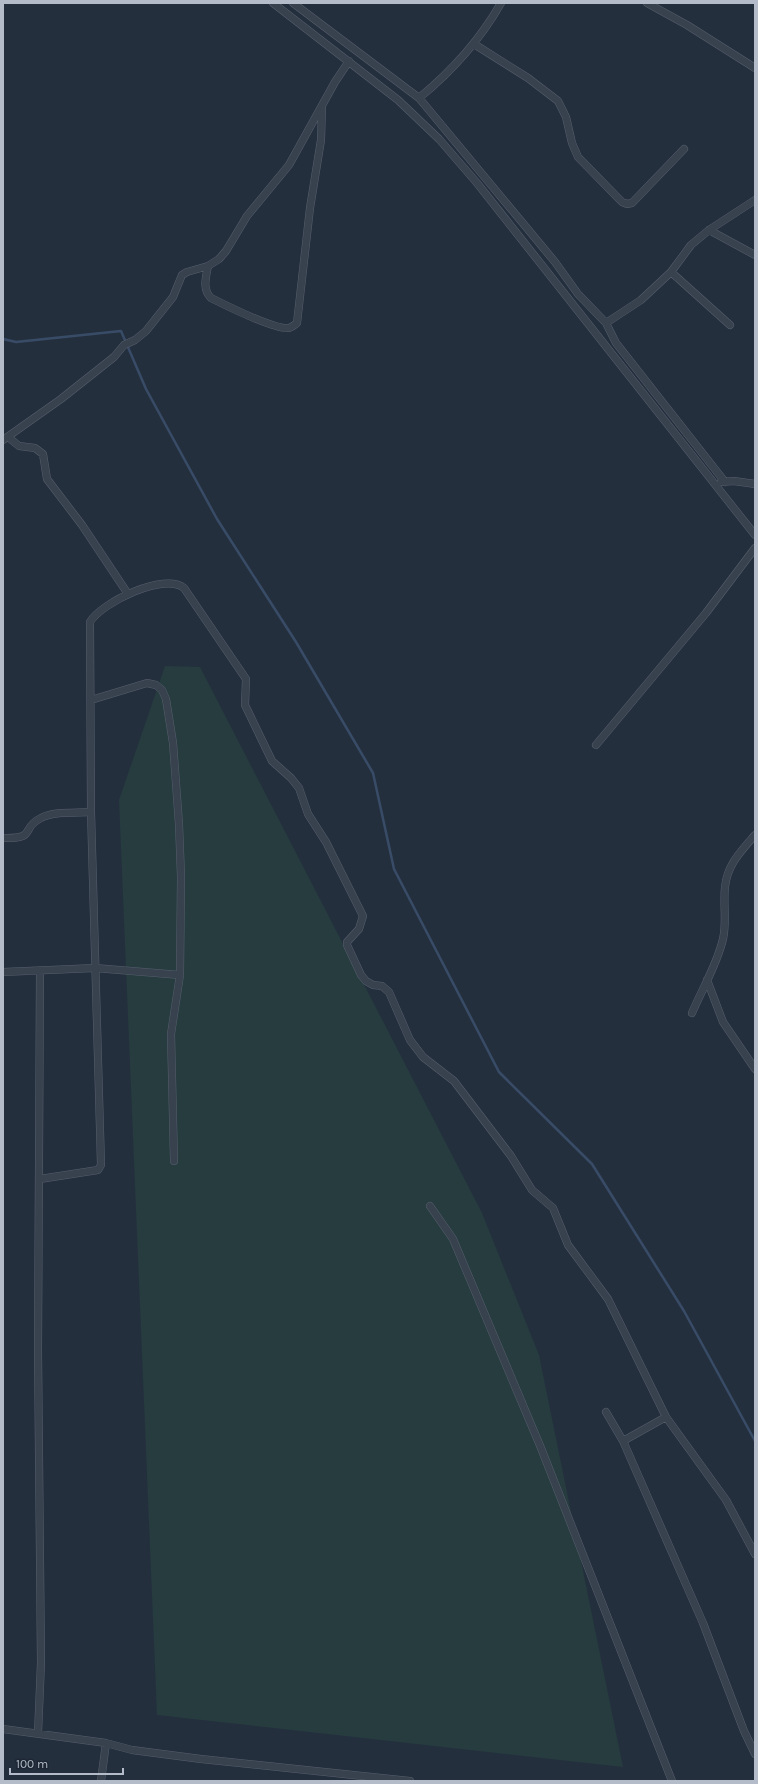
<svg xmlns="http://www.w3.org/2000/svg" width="758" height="1784" font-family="Karla,sans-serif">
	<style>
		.green { fill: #263c3f }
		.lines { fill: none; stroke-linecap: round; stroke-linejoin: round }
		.stream { stroke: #394c67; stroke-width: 2.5 }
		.minor-casing { stroke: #565f6c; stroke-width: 8 }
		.minor { stroke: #38414e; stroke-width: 7 }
	</style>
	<rect width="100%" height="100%" fill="#242f3e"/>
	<path class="green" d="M165,666L200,667L482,1213L539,1355L623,1767L157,1715L119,800Z"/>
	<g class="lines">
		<path class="stream" d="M3,339L16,342L121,331L146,389L217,519L296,642L373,773L394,869L499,1072L592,1164L684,1311L755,1441"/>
		<g class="minor-casing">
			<path id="minor" d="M273,3L398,100L439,139L477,183L755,535
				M293,3L419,98L555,262L578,294L606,323L616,343L725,482
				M647,3L687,25L755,68
				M474,44L528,78L558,101L566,117L572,143L578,157L622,202L627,204L632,203L684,149
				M419,98C452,71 480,40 501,3
				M709,230L755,255
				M208,266C206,277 202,289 211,298C225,305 275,330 289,328C293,327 294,325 297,323L310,208L321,140L322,107
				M671,272L730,325
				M606,323L641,300L671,272L691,245L709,230L755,200
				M8,437L19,446L35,448L43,454L47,479L82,525L128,594
				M3,440L61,399L114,357L124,345L135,340L146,331L173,297L182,275L187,272L208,266L219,259L226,251L247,216L289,165L335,82L349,61
				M721,482L734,481L755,484
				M91,700L147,683L156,685L162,690L166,699L173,743L179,824L181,877L180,975L171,1034L174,1161
				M596,745L706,613L755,548
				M3,838C38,839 20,828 41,818C54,811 76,813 91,812
				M3,972L95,968L180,975
				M707,980L723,1022L755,1069
				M692,1013C702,989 717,965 723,939C727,922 723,904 725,887C727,865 741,851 755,835
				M40,1179L98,1170L101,1165L91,812L90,622C102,602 165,572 184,588L246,679L245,705L272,761L291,778L299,788L308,814L326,842L363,916L359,929L347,942V945L361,975L366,981L373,985L382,986L389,992L410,1040L423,1057L454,1081L511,1156L532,1190L553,1208L568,1245L608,1299L666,1417L726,1500L755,1554
				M430,1206L453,1239L541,1448L672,1781
				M606,1412L623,1441L703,1623L744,1731L755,1754
				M623,1441L666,1417
				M3,1729L106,1743L132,1750L201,1759L410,1781
				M38,1733L41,1663L38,1350L40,971
				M101,1781L106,1743"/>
		</g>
		<use href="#minor" class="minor"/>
	</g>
	<rect width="758" height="1784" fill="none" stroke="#b4bcc9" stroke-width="8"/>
	<path d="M10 1768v6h113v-6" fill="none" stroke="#b4bcc9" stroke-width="2"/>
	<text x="16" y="1768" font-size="12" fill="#b4bcc9" stroke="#1d2633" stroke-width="3" paint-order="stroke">100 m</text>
</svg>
